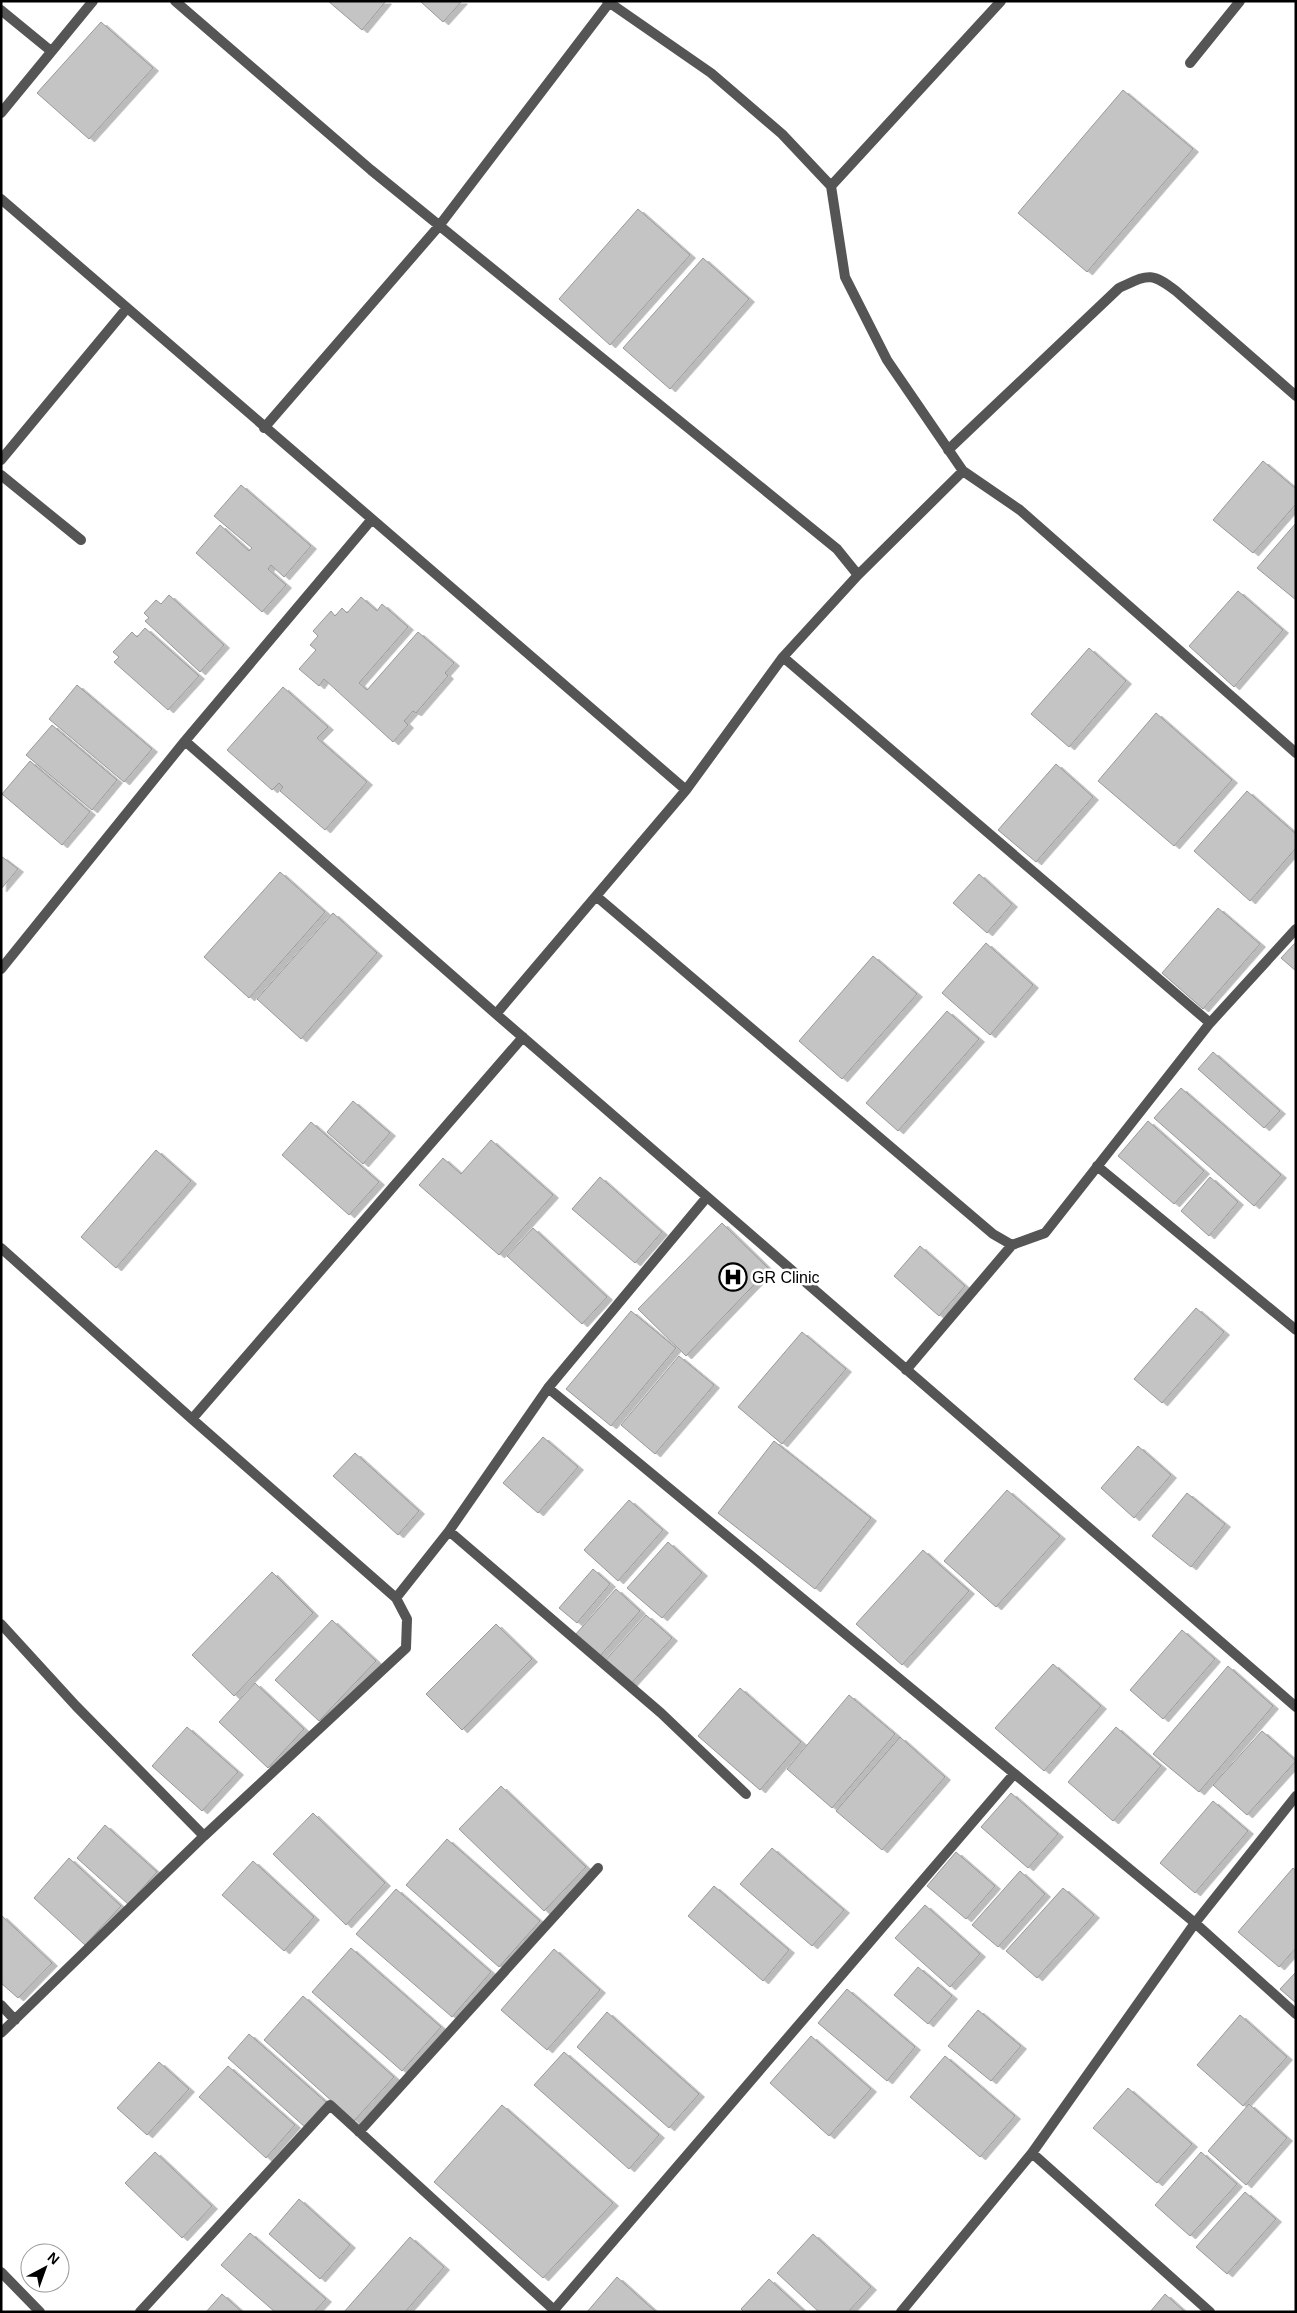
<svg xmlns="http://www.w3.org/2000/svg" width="1297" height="2313" font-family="Helvetica,sans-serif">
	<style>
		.building { fill: #c4c4c4; stroke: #999; filter: url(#shadow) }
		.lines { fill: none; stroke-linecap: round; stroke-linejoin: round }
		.street { stroke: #555; stroke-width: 10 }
		.labels { text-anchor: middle; stroke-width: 5; stroke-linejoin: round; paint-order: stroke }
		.poi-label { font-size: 16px; fill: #000; stroke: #fff; text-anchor: start }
	</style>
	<defs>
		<filter id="shadow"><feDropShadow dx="5.5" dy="3" stdDeviation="0" flood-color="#0004"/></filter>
	</defs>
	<rect width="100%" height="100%" fill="#fff"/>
	<path class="building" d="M328,1H386L362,30Z
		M420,1H462L443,22Z
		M101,22L153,68L89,139L37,93Z
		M1123,90L1193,149L1087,272L1018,213Z
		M638,209L690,255L610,345L559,299Z
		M703,258L749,299L670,389L623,348Z
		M1263,461L1296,489V504L1253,553L1213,520Z
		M241,485L311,546L284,577L271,565L268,569L286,585L262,612L196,553L220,525L249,551L252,548L214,516Z
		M1296,523V600L1257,568Z
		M1238,591L1283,630L1234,687L1189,646Z
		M169,595L224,645L200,672L145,621L149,618L144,613L156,600L161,604Z
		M361,597L377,611L382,604L408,627L359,683L367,690L418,632L454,663L445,673L448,676L416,713L413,711L404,721L408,725L393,742L324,679L319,686L299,669L316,650L310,645L318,636L313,631L331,611L335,616L342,608L347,613Z
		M145,628L199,676L168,710L114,662L119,657L113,652L132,632L137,637Z
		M1089,648L1126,681L1069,747L1031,714Z
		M77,685L152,749L124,782L49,719Z
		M283,687L328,727L317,738L367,782L325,830L280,791L283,787L279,783L272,790L227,750Z
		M1156,713L1232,780L1174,846L1098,781Z
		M52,725L117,780L92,810L26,755Z
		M30,761L90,812L62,845L2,794Z
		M1056,764L1093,797L1036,862L998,830Z
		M1247,791L1296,834V848L1250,901L1194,851Z
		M1,856L18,869L1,889Z
		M280,872L325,912L249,998L204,957Z
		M979,874L1012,904L987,933L953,903Z
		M1218,908L1260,944L1203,1009L1162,973Z
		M333,913L377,953L301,1039L257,999Z
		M1296,942V971L1281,958Z
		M986,943L1033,985L990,1035L942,993Z
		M873,956L917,994L842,1079L799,1041Z
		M947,1011L979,1039L898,1131L866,1103Z
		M1213,1052L1280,1111L1264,1128L1198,1069Z
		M1181,1088L1281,1175L1254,1206L1154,1118Z
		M353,1101L390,1133L363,1164L327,1132Z
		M1148,1121L1204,1171L1174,1204L1118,1156Z
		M311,1122L379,1182L349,1215L282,1155Z
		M491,1140L553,1195L499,1255L419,1185L443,1158L461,1174Z
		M156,1150L191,1181L116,1268L81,1237Z
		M600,1177L662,1232L635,1263L572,1209Z
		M1210,1177L1238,1202L1209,1236L1181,1211Z
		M722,1223L769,1269L686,1356L638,1309Z
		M533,1228L607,1297L582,1324L507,1256Z
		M920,1246L965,1286L939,1316L894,1276Z
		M1196,1308L1224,1332L1162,1403L1134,1379Z
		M631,1311L676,1348L611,1426L566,1389Z
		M802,1332L846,1369L782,1444L738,1407Z
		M679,1356L714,1385L655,1454L621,1425Z
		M543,1437L578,1467L538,1513L503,1483Z
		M774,1441L871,1518L815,1589L718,1513Z
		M1138,1446L1171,1475L1134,1518L1101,1488Z
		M355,1453L419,1511L398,1535L333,1476Z
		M1007,1490L1060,1536L996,1607L944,1561Z
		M1187,1493L1225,1524L1191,1567L1152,1536Z
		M629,1500L663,1530L618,1581L584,1550Z
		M668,1542L702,1573L662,1618L627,1588Z
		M923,1550L969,1591L902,1665L856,1624Z
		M593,1569L610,1584L577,1623L559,1608Z
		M272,1572L313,1613L234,1696L192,1655Z
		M616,1589L640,1611L599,1657L575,1635Z
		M646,1615L672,1638L629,1686L603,1663Z
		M332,1620L376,1661L319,1721L275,1680Z
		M496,1624L532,1659L462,1730L426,1694Z
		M1182,1630L1215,1659L1163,1719L1130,1690Z
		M1053,1664L1101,1706L1044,1771L995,1728Z
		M1228,1666L1273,1706L1199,1792L1153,1754Z
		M255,1683L304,1729L268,1768L219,1722Z
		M740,1688L801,1742L760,1790L698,1736Z
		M849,1695L895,1734L832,1808L787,1769Z
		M187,1727L238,1772L202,1811L152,1766Z
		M1116,1727L1161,1766L1113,1821L1068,1782Z
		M1262,1731L1296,1761L1247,1815L1213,1785Z
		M900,1737L945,1777L882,1850L836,1811Z
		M501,1786L586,1867L544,1911L459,1829Z
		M1011,1793L1058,1834L1028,1868L981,1827Z
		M1213,1801L1248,1831L1195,1893L1160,1863Z
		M313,1813L385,1883L346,1925L273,1854Z
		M105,1825L157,1872L128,1904L77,1858Z
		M447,1839L540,1921L499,1967L406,1885Z
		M772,1848L844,1910L812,1946L740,1884Z
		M956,1852L995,1886L966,1919L927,1886Z
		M69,1858L121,1906L85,1945L34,1898Z
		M253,1861L314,1917L284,1951L222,1895Z
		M1293,1868L1296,1871V1948L1279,1967L1238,1932Z
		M1020,1871L1045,1894L998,1947L972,1925Z
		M714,1886L789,1950L763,1981L688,1916Z
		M1063,1888L1094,1915L1037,1978L1006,1951Z
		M396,1889L491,1972L452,2017L356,1934Z
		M925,1905L980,1954L950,1987L895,1938Z
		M1,1915L52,1963L18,1998L1,1983Z
		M351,1948L441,2027L402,2071L312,1992Z
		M554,1949L600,1990L547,2050L501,2010Z
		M918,1967L952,1996L928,2024L894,1995Z
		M1296,1972V2003L1280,1989Z
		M847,1989L915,2047L887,2081L818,2023Z
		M303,1996L394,2077L354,2121L264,2040Z
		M978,2010L1021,2046L991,2081L948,2046Z
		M607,2012L699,2094L669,2128L577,2047Z
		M1240,2015L1287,2057L1243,2106L1197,2065Z
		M249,2034L327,2103L306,2128L228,2058Z
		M811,2036L871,2089L829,2136L770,2083Z
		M564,2052L659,2135L629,2169L534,2085Z
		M945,2056L1015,2116L980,2157L910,2097Z
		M159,2062L189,2089L147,2135L117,2108Z
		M228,2066L295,2125L266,2158L199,2097Z
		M1128,2088L1192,2144L1157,2183L1093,2128Z
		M1249,2104L1287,2138L1246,2185L1208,2151Z
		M502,2105L613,2203L543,2278L434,2182Z
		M155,2152L212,2206L182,2238L125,2183Z
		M1201,2152L1237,2184L1190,2236L1155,2205Z
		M1245,2192L1276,2219L1227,2274L1196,2247Z
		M299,2199L350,2245L320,2279L269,2234Z
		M250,2233L326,2299L314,2312H275L221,2265Z
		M813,2234L871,2287L848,2312H819L777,2273Z
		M410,2237L444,2267L405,2312H344Z
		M617,2277L656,2312H587Z
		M769,2279L805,2312H744L741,2309Z
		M222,2294L242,2312H206Z
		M1165,2294L1185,2312H1150Z"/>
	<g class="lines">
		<path class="street" d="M175,1L371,170L837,549L858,575L963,471
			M607,1L711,73L782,134L831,186L845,277L887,360L963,471L1020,510L1296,753
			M1,10L51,51
			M1190,63L1240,1
			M1,113L93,1
			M831,186L1001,1
			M1,199L686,790L783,657L858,575
			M264,428L439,226L609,3
			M948,450L1119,288C1148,275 1150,271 1176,291L1296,396
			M1,460L127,308
			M1,475L81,540
			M783,657L1210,1023L1296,929
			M185,741L372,519
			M596,896L993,1234L1012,1245L1045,1233L1210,1023
			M1,969L185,741L496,1014L1296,1707
			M496,1014L686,790
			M1097,1166L1296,1330
			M1,1248L192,1419L396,1598L407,1619L406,1648L204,1836L76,1706L1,1624
			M906,1370L1012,1245
			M548,1388L1195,1923L1296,2014
			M192,1419L523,1037
			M449,1531L661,1713L746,1794
			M396,1598L449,1531L548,1388L707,1197
			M1,2005L15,2020
			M1,2033L204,1836
			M359,2132L598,1868
			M1032,2153L1210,2312
			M1,2272L40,2312
			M554,2310L1014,1774
			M140,2312L330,2105L554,2310L553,2312
			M901,2312L1032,2153L1195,1923L1296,1796"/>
	</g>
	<defs>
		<g id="hospital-ring" transform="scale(1.4375)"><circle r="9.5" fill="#fff" stroke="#000" stroke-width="1.5"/><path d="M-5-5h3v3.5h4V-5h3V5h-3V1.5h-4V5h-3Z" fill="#000"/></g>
	</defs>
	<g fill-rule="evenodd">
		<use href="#hospital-ring" x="733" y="1277"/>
	</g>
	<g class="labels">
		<g class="poi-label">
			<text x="752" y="1283">GR Clinic</text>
		</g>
	</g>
	<rect width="1297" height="2313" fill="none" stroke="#000000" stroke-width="5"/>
	<g transform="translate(45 2268) rotate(41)"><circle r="24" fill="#ffffff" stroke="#999999"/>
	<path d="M0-4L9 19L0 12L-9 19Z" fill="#000000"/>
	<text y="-8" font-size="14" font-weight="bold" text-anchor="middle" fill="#000000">N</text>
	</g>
</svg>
